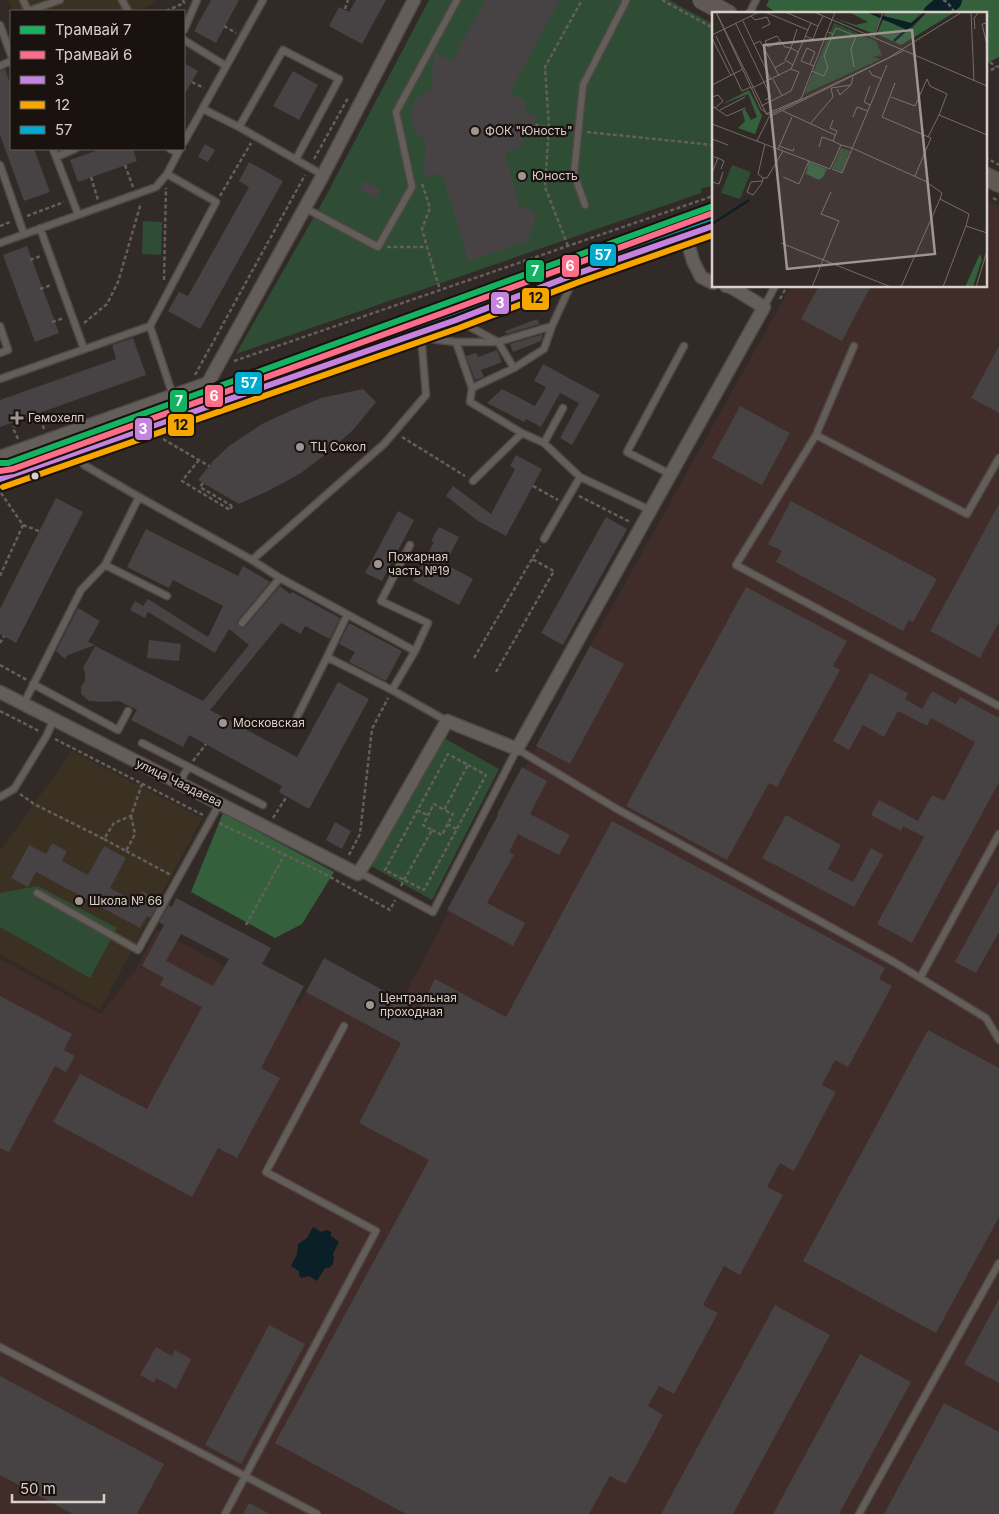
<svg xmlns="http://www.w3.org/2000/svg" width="999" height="1514" font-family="Inter,sans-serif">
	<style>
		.industrial { fill: #402d2a }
		.education { fill: #3a3123 }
		.green { fill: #2f4d34 }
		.forest { fill: #35603c }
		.water { fill: #0a1f26 }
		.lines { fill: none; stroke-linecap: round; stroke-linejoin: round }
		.river { stroke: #0a1f26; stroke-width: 22 }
		.building { fill: #474243; fill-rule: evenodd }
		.lane-casing { stroke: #504844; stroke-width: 9 }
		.street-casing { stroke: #504844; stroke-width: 15 }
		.secondary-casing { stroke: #504844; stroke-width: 20 }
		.path { stroke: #645e5c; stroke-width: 2.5; stroke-dasharray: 4 2.5; stroke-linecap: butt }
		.lane { stroke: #645e5a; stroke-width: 6 }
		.street { stroke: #645e5a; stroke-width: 12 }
		.secondary { stroke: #615954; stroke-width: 18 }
		.bus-1-casing { stroke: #1a120f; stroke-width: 10 }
		.bus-2-casing { stroke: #1a120f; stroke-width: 10 }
		.bus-3-casing { stroke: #1a120f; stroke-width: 10 }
		.bus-1 { stroke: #c483df; stroke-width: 6 }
		.bus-2 { stroke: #f7a600; stroke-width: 6 }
		.bus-3 { stroke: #00a9ce; stroke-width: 6 }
		.tram-1-casing { stroke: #1a120f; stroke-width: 10 }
		.tram-2-casing { stroke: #1a120f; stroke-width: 10 }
		.tram-1 { stroke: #13b361; stroke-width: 6 }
		.tram-2 { stroke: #fb6d88; stroke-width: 6 }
		.poi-dot { fill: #a09591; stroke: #1a120f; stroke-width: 2 }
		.bus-dot { fill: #dbcfca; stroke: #1a120f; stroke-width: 2 }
		.labels { text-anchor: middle; stroke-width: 4.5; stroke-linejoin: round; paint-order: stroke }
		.poi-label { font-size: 12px; fill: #dbcfca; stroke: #1a120f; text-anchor: start }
		.street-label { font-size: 12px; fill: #dbcfca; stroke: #1a120f }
		.inset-river { fill: none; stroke: #0a1f26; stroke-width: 2.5 }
		.inset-road { fill: none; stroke: #766c68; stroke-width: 1 }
		.view { fill: #a09591; fill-opacity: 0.15; stroke: #a09591; stroke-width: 2.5 }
		.inset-edge { fill: none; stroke: #dbcfca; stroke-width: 2.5 }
		.line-badge { stroke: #1a120f; stroke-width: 2 }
		.badge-label { font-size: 14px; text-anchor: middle; font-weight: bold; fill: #fff }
		.pale-badge-label { font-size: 14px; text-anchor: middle; font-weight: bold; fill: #111 }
	</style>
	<rect width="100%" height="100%" fill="#322a26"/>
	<path class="industrial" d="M985,199L999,206V1514H0V959L101,1014L136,969L157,930L299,1005L324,958L402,1000L449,912L447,910L498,815L497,814L522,767L525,768L590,646L791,286H985Z"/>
	<path class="education" d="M8,0H155L151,5L135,11H13Z
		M72,751L202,818L100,1010L0,954V851Z"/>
	<path class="green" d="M429,0H669L713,24V186L702,188L701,193L236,354L328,192Z
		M143,221L162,222L161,255L142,254Z
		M444,738L499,769L432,900L371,866Z
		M38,886L117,928L90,978L0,927V893Z"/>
	<path class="forest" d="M769,0H999V57L985,64V14H779L766,6Z
		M223,813L334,872L302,924L275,938L191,892Z"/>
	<path class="water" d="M313,1227L321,1232L327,1230L331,1232V1236L339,1242L333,1254L334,1258L333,1264L329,1268H325L317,1281L309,1276L301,1278L299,1275V1271L291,1266L297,1254L298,1244L307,1238Z"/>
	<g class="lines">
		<path class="river" d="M934,14L951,0"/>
	</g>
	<path class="building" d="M211,0H239L216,43L194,31Z
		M356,0H386L362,44L329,26L339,7L349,12Z
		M485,0H560L510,92L526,101L525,113L536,114L534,136L523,135L522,148L505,153L520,208L535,210L534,230L528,232L531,240L468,261L442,173L423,179L426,142L419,136L413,128L411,118L412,109L416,100L422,93L431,89L434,52L452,61Z
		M184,63L198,71L184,95Z
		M5,69L11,86V149H34L50,192L24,201L0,135V71Z
		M293,71L318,85L299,120L273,106Z
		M205,144L215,150L208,162L198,157Z
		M101,149H133L137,161L78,182L70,160Z
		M249,162L283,181L200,329L168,311L179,292L188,296L249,187L239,181Z
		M364,180L381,190L377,199L359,189Z
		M27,246L59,333L35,342L3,255Z
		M819,286H871L842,341L801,319Z
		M537,319L540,324L506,334L505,331Z
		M543,334L541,341L513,352L510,344Z
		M133,338L146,375L0,427V400L116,359L112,345Z
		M999,346V413L971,398Z
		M497,350L502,362L481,370L484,377L475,380L466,356L476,353L478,357Z
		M543,364L600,395L572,445L560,438L579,403L560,393L541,427L526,419L524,422L487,403L502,389L535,406L546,387L534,381Z
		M363,389L376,402L354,429L326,454L301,473L270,490L239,504L198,480L213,461L229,446L262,424L290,411L321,398Z
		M740,406L790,433L762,485L712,458Z
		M516,455L542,469L506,536L478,521L446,496L453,486L491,514L515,469L510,466Z
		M56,498L83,512L16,643L0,634V609Z
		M791,501L937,579L913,622L909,620L903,631L776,562L782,551L768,544Z
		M999,504V622L980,658L930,631Z
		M398,511L414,520L382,581L365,573Z
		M606,517L627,529L563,645L541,633Z
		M439,527L459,537L445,564L473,579L459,605L413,581L434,542L431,541Z
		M146,529L238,576L243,566L270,582L238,620L237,624L241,628L246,626L280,586L290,594L292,592L340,618L330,639L305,626L301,634L281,623L210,710L297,757L338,682L369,699L309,809L279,792L282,786L189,735L183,747L131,720L137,710L119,701L104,702L89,701L81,694V686L85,681V673L83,668L95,646L203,701L249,645L229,629L215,653L148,612L145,618L130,610L135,601L143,606L148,599L208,637L223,606L173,580L169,588L127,567Z
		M746,587L847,641L833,666L840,670L777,787L769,783L727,860L626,806Z
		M78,608L100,621L88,642L95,645L68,655L65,659L56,651Z
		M349,623L402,651L386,681L349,662L355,652L339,644Z
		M149,640L181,644L179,661L147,658Z
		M590,646L624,664L570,764L536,746Z
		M870,673L908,693L905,699L922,709L932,691L956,704L960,697L999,718V782L912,943L877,924L924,837L903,826L901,831L871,815L879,800L918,821L932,795L944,801L975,742L931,718L927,726L898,711L884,737L863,725L849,750L833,741Z
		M522,767L547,781L530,814L570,835L559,855L518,834L509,852L514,855L487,903L525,923L513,946L447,910L498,815L497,814Z
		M786,815L841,845L828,869L853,882L871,848L883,855L854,907L762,858Z
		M612,821L885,968L879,979L892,986L848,1067L835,1060L822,1085L836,1092L794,1171L780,1163L767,1187L783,1195L740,1275L724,1266L703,1305L718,1313L674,1394L659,1386L648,1406L663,1415L626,1484L610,1476L589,1514H406L275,1443L429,1160L359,1123L401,1043L306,992L324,958L419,1010L435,979L506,1017Z
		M335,822L351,831L342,849L326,840Z
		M52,843L67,851L62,861L88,875L104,846L126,858L110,888L136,902L142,891L160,901L150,918L147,916L140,928L36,872L28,887L11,878L29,845L46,854Z
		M999,881V932L976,973L955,962Z
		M176,898L271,948L262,964L304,986L261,1068L280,1078L237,1158L218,1148L192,1197L53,1122L80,1074L147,1109L202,1007L160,985L164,978L142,966L164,925L159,922L169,905L172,907ZM181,934L229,959L213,986L166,961Z
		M0,996L72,1034L64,1050L75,1056L66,1072L55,1066L9,1152L0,1148Z
		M928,1030L999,1068V1217L936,1333L803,1261Z
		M999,1299V1383L964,1364Z
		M775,1305L830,1335L733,1514H661Z
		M269,1325L305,1344L241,1464L205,1445Z
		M156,1347L172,1356L175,1350L191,1359L176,1389L156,1378L154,1383L140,1375Z
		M860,1354L911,1382L839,1514H773Z
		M0,1376L164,1464L137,1514H73L0,1475Z
		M944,1403L999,1432V1514H884Z
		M249,1503L270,1514H243Z"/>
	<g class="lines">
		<g class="lane-casing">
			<path id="lane" d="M23,0L28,11L60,0
				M122,0L128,11
				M749,14L756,0
				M0,25L11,55
				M184,30L197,0
				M184,40L226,66
				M0,66L11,61
				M203,109L239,127
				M184,142L263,0
				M53,149L56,157
				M75,149L56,157L78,214
				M170,149L178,153
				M296,159L339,79L283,50L239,127L323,175
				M0,165L24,234
				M585,205L574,174L583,85L626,1L625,0
				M305,208L378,247L412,187L396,112L457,0
				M40,228L84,349
				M0,243L156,187L167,174
				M764,307L775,286
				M459,321L498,342L514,368
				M0,326L8,350L0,353
				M150,326L173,396
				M424,334L431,339L456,342H498L552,326L574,278
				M456,342L472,388L514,368L544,349L552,326
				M854,346L816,435L736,565L999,706
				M0,379L150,326L216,202L167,174L180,149
				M472,388L470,402L522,433
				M816,435L967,514L999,458
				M544,443L563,408
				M79,453L84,465L139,497L252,560L280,578L415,651
				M670,474L627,452L684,346
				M473,481L522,433L544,443L580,477
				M544,539L580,477L650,510
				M410,545L381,601L428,623L415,651L392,690L447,721
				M252,560L384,444L426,395L421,334
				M105,565L167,596
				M242,623L280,578
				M327,657L347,615
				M33,684L118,730L128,711
				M23,705L81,590L105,565L139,497
				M297,717L327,657L392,690
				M142,743L189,767L184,774L181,783
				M189,767L263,805
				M0,797L14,789L47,735L53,721
				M366,876L433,912L517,749L617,809L894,962L986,1018L999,1040
				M37,893L138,950L220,803
				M920,978L999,834
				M0,1347L317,1514
				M225,1514L376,1231L266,1172L344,1026
				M859,1514L999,1263"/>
		</g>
		<g class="street-casing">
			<path id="street" d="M686,236L693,261L701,277L713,283
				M0,457L208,383L323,175L414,0
				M0,692L358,874L373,850L447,721L517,749L764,307L731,287L726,286"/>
		</g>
		<g class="secondary-casing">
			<path id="secondary" d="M702,0L728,14
				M985,176L999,183
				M0,479L216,405L456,320L576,274L713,226"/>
		</g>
		<path class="path" d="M662,0L713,28
			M943,0L947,2L956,14
			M345,9L348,0
			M166,11L184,3L183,0
			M224,26L236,33
			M985,58L996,67
			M985,73L999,66
			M192,82L204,88
			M535,125L570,130
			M587,132L713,145
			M985,157L999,165
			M314,159L348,98
			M125,165L133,187
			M91,177L98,200
			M422,184L430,208L422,229L427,247
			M220,196L251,143
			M993,198L999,201
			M27,216L64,202
			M0,226L10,222
			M568,246L545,187L549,127L545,67L582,0
			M387,247H427L440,290
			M30,260L41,256
			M164,280L166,188
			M40,289L51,285
			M780,299L787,286
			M52,322L64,318
			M84,323L107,304L118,282L141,203
			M234,361L713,196
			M195,375L305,175
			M39,413L44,429
			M402,437L465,476
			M18,439L13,428L18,420
			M163,439L209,466
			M199,460L182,481L230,510L232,506
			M203,483L200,487L232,506
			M533,486L558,500
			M579,496L630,522
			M23,525L39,531
			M0,576L23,525L1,493
			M0,643L4,636
			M474,658L532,559
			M0,665L27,680
			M496,672L554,571L532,559L540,546
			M0,711L39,731
			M55,739L203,815
			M193,761L206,744
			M20,794L34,804L104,839
			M417,810L427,815
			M131,816L135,834L126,851L104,839L114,823L131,816L142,784
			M273,818L287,796
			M219,823L321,872L390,910L395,900
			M447,824L456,829
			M432,830L442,835L453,814L444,810
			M126,851L171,875
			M349,855L360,834L372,729L388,698
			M401,886L404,880L432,830L423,825L434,804L444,810L468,765L448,754L385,870L424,890L486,775L468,765
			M246,925L285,854"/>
		<use href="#lane" class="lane"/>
		<use href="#street" class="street"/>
		<use href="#secondary" class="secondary"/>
		<g class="bus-1-casing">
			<path id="bus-1" d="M0,479L456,320L576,274L713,226"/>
		</g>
		<g class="bus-2-casing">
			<path id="bus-2" d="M3,487L459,328L579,282L713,235"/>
		</g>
		<g class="bus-3-casing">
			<path id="bus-3" d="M0,470L453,312L573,266L710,218"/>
		</g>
		<use href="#bus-1" class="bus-1"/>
		<use href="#bus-2" class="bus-2"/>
		<use href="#bus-3" class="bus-3"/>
		<g class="tram-1-casing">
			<path id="tram-1" d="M0,463H8L713,206"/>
		</g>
		<g class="tram-2-casing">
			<path id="tram-2" d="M0,471L13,469L451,310L713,213"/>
		</g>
		<use href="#tram-1" class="tram-1"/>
		<use href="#tram-2" class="tram-2"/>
	</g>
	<g class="poi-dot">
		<circle cx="475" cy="131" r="5"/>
		<circle cx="522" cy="176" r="5"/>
		<path d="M14.5 410.5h5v5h5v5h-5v5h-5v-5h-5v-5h5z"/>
		<circle cx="300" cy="447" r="5"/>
		<circle cx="378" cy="564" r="5"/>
		<circle cx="223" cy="723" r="5"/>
		<circle cx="79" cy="901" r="5"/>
		<circle cx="370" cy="1005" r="5"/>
	</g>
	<circle class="bus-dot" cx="35" cy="476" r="4.5"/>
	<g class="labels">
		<g class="poi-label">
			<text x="485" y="135">ФОК "Юность"</text>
			<text x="532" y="180">Юность</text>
			<text x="28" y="422">Гемохелп</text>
			<text x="310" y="451">ТЦ Сокол</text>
			<text x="388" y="561">Пожарная<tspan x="388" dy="14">часть №19</tspan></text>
			<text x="233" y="727">Московская</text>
			<text x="89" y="905">Школа № 66</text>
			<text x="380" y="1002">Центральная<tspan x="380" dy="14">проходная</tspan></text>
		</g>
		<g class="street-label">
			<text transform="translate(179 783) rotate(26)" y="4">улица Чаадаева</text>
		</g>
	</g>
	<g transform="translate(712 12)">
		<rect width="275" height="275" fill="#322a26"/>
		<path d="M122,11L164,29L170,43L160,45L169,47L92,82ZM129,136L138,139L130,160L120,156ZM20,153L39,160L28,187L9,181Z" fill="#2f4d34"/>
		<path d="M137,0H155L168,6L162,22L122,6L144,13L156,10ZM173,0H211L199,11L172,4ZM215,0H243L189,33L165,22L171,8L200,16ZM37,78L50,104L43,122L26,116L33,109L30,99L33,97L39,108L45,105L36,82L8,93ZM97,150L115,157L111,165L107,168L94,162ZM268,242L270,247L261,275H253Z" fill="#35603c"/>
		<path d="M155,0L199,11L215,0L195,18Z" fill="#0a1f26"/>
		<path class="inset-river" d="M182,29L196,16M0,212L37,188"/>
		<path class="inset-road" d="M4,0L55,103M4,0L49,97L57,103L176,46L250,0M53,0L96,18M73,0L106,14L111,4M102,0L275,74M259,0L262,69M39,4L43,8L55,5L58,12L50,16M31,9L59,68M275,11L270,12L275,33M24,12L59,85L53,88M263,17L262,6L267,0M116,20L121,22L124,16L144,24L139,37L142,55M0,23L47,0M4,24L30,79L39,75M93,24L101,27L106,14M162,25L171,0M0,26L19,64M68,29L56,35L53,29L65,24L73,35L79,36L85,17M42,32L48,29L63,56M98,52L103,40L95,36L89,49L102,54M81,53L73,48L79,36L86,40M157,58L160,63L170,67M100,59L112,64L116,55L112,44L121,22M67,64L63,56L73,50M61,67L70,84M183,71L170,105L219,126L203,164M0,73L31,57M158,74L152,90L158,93M40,76L79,57M125,77L128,83L138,74M0,85L6,83L11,89L3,96M179,85L203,94L215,67L218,74L235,82L227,103M0,94L15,104L33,96M49,94L79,79L87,60L79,57L99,11M8,98L33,85M71,99L123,123M54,102L89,87L123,0M141,105L145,95L156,99M121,108L118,116L125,119L121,129L129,133M0,112L118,157L129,133L140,136L213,169L230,181L228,187L257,202L254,214L275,221M98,112L121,85L119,76L139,73L141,65M216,125L227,103L275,123M0,127L16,133M45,129L57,105L191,39M53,132L46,162L51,166H55L71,139M67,134L81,139L82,136M107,135L110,125L121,129M66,137L80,105M6,146L12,149L9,157M120,157L130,161L175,53M0,161L6,146L2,145M71,165L87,172L97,149M50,169L39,170L35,180L41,183L50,171L51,166M0,170L7,172L11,160M69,231L179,275M100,275L127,209L109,202L119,180M189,275L228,187M231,275L254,214M264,275L275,239"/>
		<path class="view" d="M200,18L223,242L75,257L52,33Z"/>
		<rect width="275" height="275" class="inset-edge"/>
	</g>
	<g class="line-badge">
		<rect x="589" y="243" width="28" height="24" rx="5" fill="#00a9ce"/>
		<rect x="561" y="254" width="19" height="24" rx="5" fill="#fb6d88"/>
		<rect x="525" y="259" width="20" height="24" rx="5" fill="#13b361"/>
		<rect x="521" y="287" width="29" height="24" rx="5" fill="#f7a600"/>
		<rect x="490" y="291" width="20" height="24" rx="5" fill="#c483df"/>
		<rect x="234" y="371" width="29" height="24" rx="5" fill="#00a9ce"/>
		<rect x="204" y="384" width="20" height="24" rx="5" fill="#fb6d88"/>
		<rect x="169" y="389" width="19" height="24" rx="5" fill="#13b361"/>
		<rect x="167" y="413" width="28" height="24" rx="5" fill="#f7a600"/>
		<rect x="134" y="417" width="19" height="24" rx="5" fill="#c483df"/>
	</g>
	<g class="badge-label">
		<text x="603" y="260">57</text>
		<text x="570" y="271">6</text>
		<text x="535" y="276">7</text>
		<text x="500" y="308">3</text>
		<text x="249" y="388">57</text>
		<text x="214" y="401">6</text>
		<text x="179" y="406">7</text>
		<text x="143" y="434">3</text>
	</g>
	<g class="pale-badge-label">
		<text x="536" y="303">12</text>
		<text x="181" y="430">12</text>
	</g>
	<rect x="10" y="10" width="175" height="140" fill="#1a120f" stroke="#675e5a"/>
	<rect x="20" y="26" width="25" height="8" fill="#13b361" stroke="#675e5a"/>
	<text x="55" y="35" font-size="15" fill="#dbcfca">Трамвай 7</text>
	<rect x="20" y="51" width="25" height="8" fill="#fb6d88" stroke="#675e5a"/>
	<text x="55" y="60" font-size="15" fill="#dbcfca">Трамвай 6</text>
	<rect x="20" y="76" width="25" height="8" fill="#c483df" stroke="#675e5a"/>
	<text x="55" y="85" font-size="15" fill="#dbcfca">3</text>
	<rect x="20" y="101" width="25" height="8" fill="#f7a600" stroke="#675e5a"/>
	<text x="55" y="110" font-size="15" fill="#dbcfca">12</text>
	<rect x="20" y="126" width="25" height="8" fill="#00a9ce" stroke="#675e5a"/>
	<text x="55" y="135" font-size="15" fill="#dbcfca">57</text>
	<path d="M12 1494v8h92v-8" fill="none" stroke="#dbcfca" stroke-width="2.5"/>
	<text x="20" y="1494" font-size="15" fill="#dbcfca" stroke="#1a120f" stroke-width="4" paint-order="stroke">50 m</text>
</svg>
